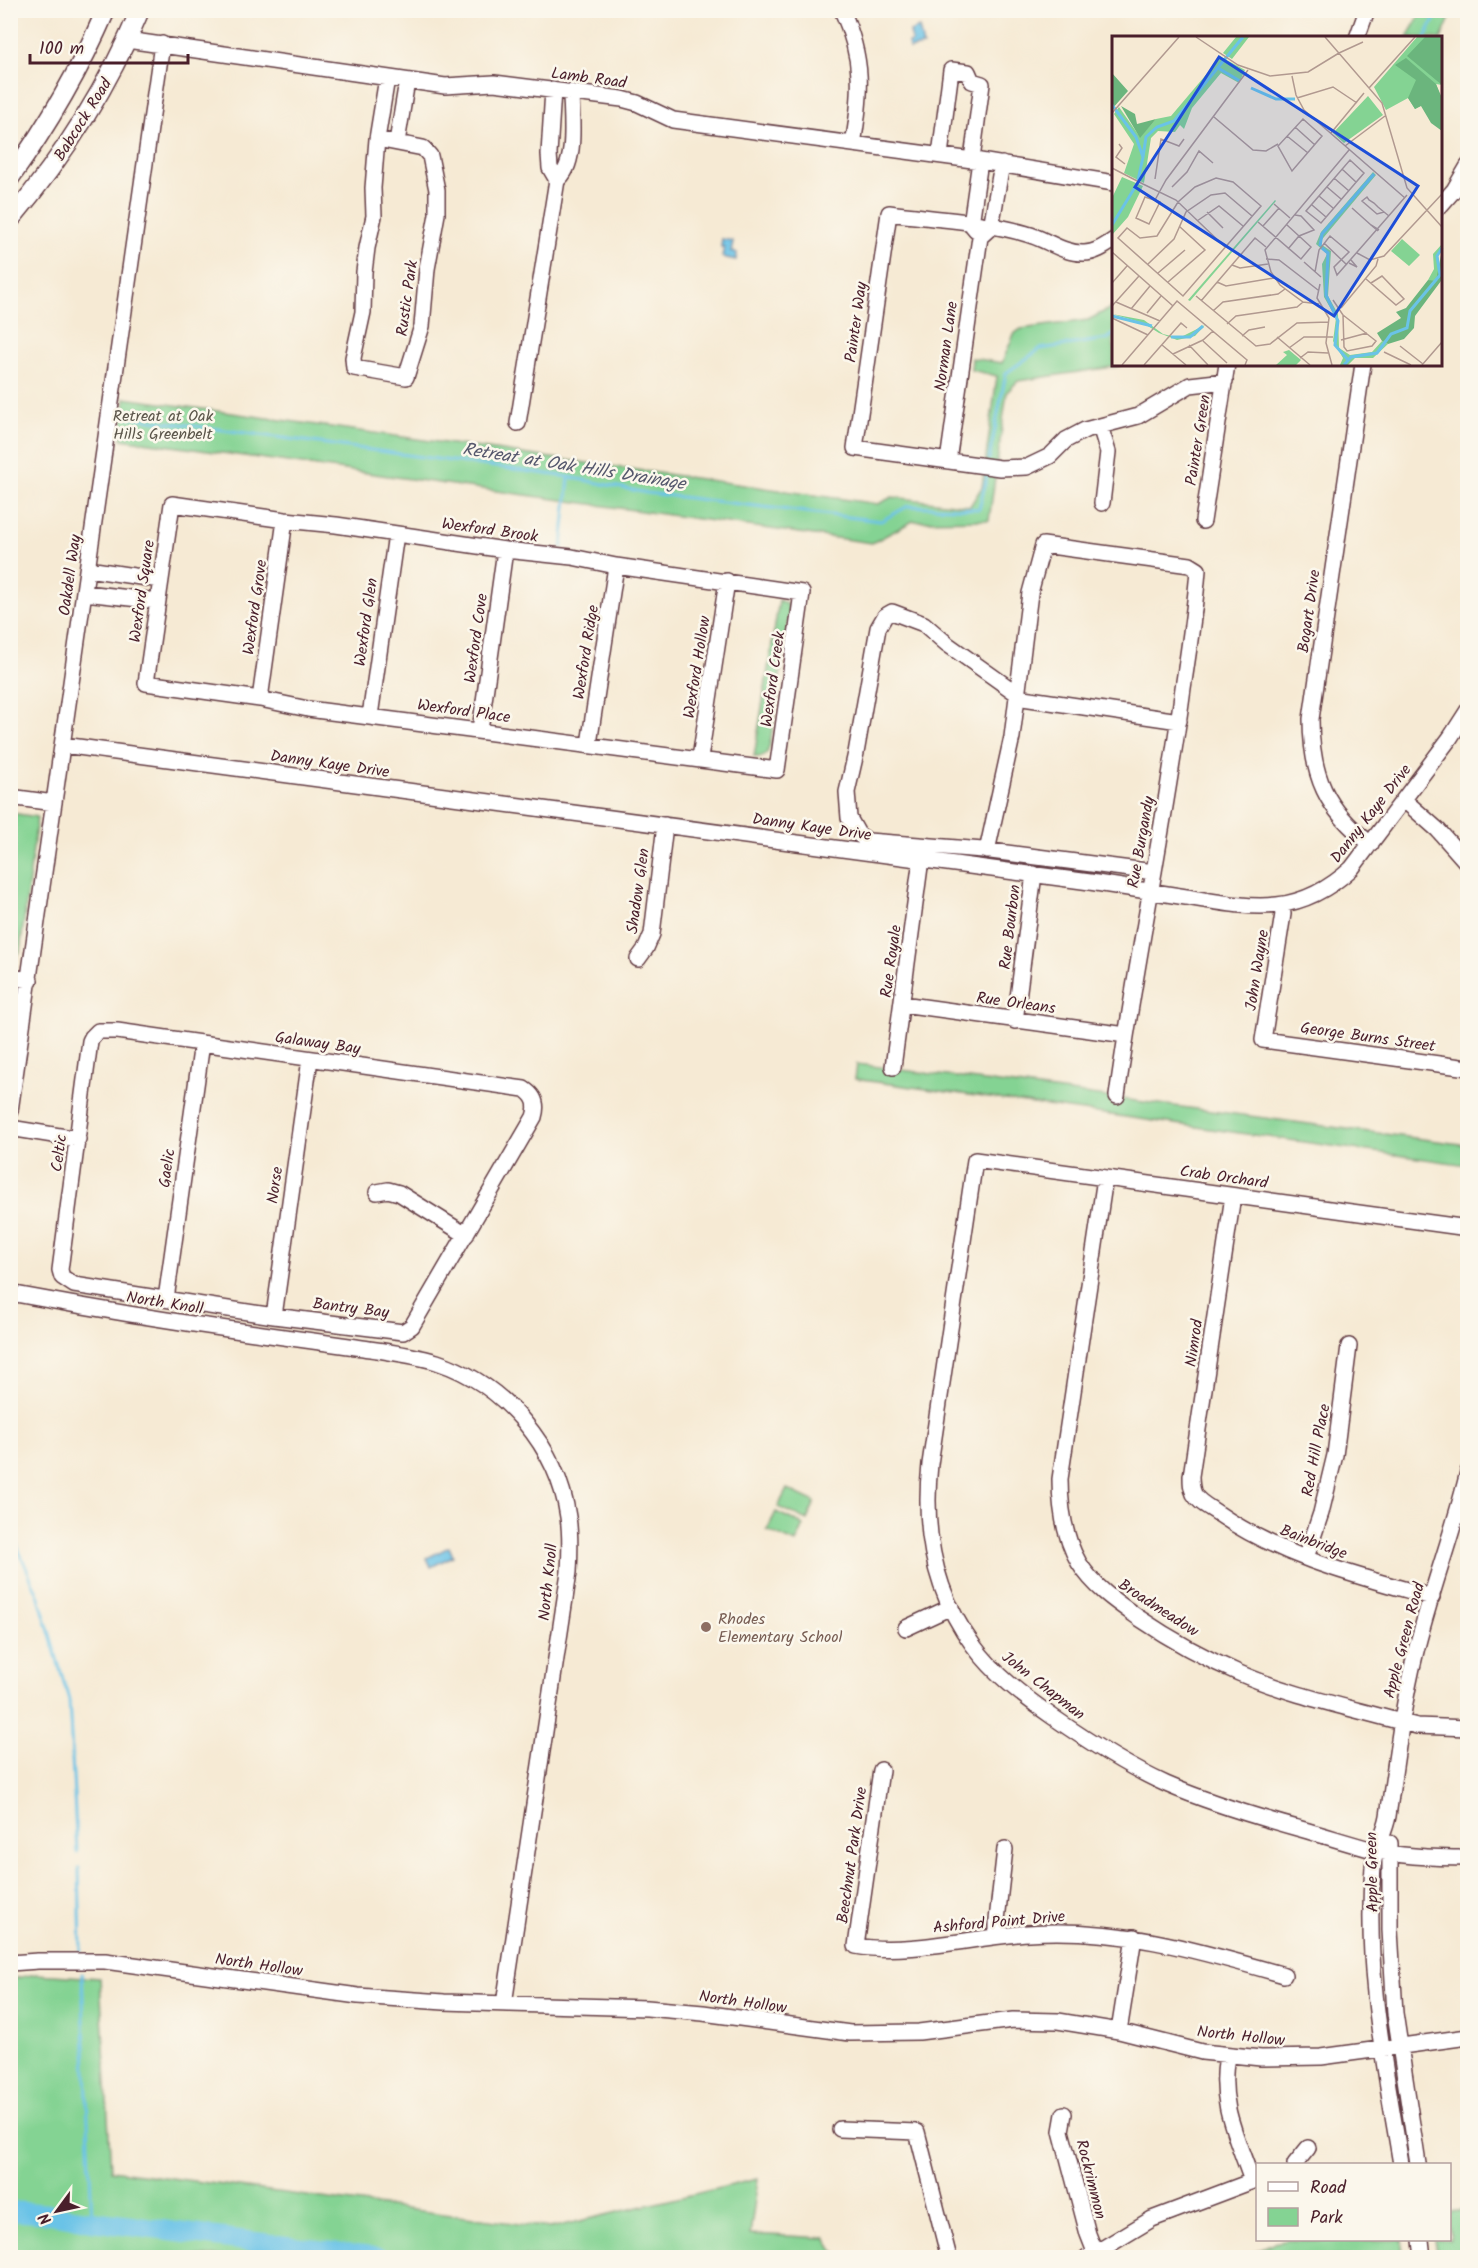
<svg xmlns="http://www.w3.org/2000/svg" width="1478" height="2268" font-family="Kalam,sans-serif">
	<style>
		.green { fill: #84d393; stroke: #67795f; stroke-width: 1.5 }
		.water { fill: #6ac3e7; stroke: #5a7189; stroke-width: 1.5 }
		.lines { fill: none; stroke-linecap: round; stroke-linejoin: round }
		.stream { stroke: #6ac3e7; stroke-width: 3 }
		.river { stroke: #6ac3e7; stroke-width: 20 }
		.minor-casing { stroke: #643d44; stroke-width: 18 }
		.major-casing { stroke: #643d44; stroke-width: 21 }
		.minor { stroke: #fff; stroke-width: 15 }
		.major { stroke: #fff; stroke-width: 18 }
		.education-dot { fill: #8d6e63; stroke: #fbf7ec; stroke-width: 2 }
		.labels { text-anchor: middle; stroke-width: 5; stroke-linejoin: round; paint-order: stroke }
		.street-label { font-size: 16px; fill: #4a1f2b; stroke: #fbf7ec }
		.park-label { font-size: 16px; fill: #5b554a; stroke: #fbf7ec }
		.education-label { font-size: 16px; fill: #785e54; stroke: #fbf7ec; text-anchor: start }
		.water-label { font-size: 18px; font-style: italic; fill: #55586d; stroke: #fbf7ec }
		.inset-river { fill: none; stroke: #6ac3e7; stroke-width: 3 }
		.inset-road { fill: none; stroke: #b19990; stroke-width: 1.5 }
		.view { fill: #1d4ed8; fill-opacity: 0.15; stroke: #1d4ed8; stroke-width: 3 }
		.inset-edge { fill: none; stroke: #4a1f2b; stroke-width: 3 }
	</style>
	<rect width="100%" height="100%" fill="#fbf7ec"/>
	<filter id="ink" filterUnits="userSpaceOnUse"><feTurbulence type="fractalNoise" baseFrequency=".0167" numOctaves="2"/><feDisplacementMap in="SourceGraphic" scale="12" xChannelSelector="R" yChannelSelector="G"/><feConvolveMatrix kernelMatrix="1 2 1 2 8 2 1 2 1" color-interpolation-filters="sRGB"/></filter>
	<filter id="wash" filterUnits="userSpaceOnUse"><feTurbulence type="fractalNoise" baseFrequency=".008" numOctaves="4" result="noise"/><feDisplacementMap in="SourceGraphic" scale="24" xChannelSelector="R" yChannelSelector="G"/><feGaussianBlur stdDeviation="1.35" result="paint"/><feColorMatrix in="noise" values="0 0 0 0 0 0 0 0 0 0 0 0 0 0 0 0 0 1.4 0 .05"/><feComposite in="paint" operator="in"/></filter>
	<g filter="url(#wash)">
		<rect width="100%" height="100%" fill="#f6ead4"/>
		<path class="green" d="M1423,10L1453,11L1441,39L1407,37Z
			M1113,307L1114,364L1121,365L1119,366L1018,381L1007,392L989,520L913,521L872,543L121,439L125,398L878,504L892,497L970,506L982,487L997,376L971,370L972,358L1002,363L1014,334L1021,329L1088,320Z
			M779,600L788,605L789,614L771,738C769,750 768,758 754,757Z
			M11,813L37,817L20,952L11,960Z
			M857,1064L1467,1145V1165L855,1079Z
			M787,1489L815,1502L807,1520L778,1507Z
			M776,1512L804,1525L796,1543L767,1530Z
			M36,1974L100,1978L111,2170L550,2228L758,2179L750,2234L826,2238L838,2257H11V1979Z
			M1467,2210V2257H1438L1435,2240H1450V2212Z
			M1289,2240H1402L1405,2257H1242L1273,2243Z"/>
		<path class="water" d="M919,28L923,46L909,49L908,43L912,42L910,32Z
			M722,239L733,241L731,252L737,253L736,260L722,257L724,247H721Z
			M449,1547L453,1556L431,1567L427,1558Z"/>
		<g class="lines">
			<path class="stream" d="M1425,38L1439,10
				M129,417L569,477L647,493L881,521L908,506L979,509L987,476
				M989,459L1006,373L1040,349L1107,339L1114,334
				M562,547L569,477
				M10,1530L39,1597L69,1700L77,1852
				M79,1868L81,1950
				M82,1974L92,2221"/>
			<path class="river" d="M10,2211L50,2214L92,2221L379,2258"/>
		</g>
	</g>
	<g filter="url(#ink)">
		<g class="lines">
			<g class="minor-casing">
				<path id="minor" d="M842,10C864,60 862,92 853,144
					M1357,38L1367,10
					M127,40L445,86L494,83L622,99L637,103L673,120L980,161L1114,183
					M553,90L549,154L550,168L557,180C578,165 571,116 571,92
					M377,139L423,148L430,156L437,190V214L427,269L422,326L406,377L354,368L353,358L363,312L364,272L367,248L374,216L373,188L377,139L387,78
					M397,142L407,81
					M940,155L951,70L968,72L972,81L982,84L972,159
					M1440,206L1454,190L1468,166
					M976,230L971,224L980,161
					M1114,240C1105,246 1095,253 1084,253C1064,254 1046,239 1027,234C983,221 934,219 889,213L855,448L1000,468L1027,467L1050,456L1066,440L1085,430L1138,416L1190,385L1225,381
					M1363,364L1311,719C1311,776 1326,810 1371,844
					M518,423L557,180
					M1100,426L1108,452L1102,503
					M948,461L980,237L991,227L1002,164
					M172,504L285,520L336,525L505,550L572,557L616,566L802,593L777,770L308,709L260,699L146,683Z
					M1203,521L1227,364
					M88,569L160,580
					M85,593L157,601
					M260,699L285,520
					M370,716L396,534
					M480,730L505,550
					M589,744L616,566
					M63,745L1090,882C1122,887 1154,892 1186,897C1253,908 1298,918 1352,868L1450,738L1468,710
					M700,758L727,581
					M10,797L54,803
					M1404,800L1438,830L1468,864
					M987,851L1012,737L1030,593L1043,545L1190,565L1198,570C1195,610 1189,649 1183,688C1165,825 1136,960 1117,1096
					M1154,872L983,850L868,841L858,834L849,818L847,792L856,753L878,628L885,616L892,612L924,624L947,644L1023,698L1179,721
					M1281,905L1283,914L1263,1040L1468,1068
					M638,959L646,948L652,934L665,825
					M10,977L30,980
					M902,1004L1126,1035
					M1015,1021L1034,874
					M98,1031H117L524,1089C535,1096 538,1104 534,1117L412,1326L403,1332L274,1316L74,1285L62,1277L60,1270L90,1041L92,1037Z
					M893,1067L921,859
					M10,1111L162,44
					M10,1128L78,1139
					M1105,1178L1060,1479C1060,1509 1064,1537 1079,1563C1094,1587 1116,1602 1139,1618C1170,1639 1204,1658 1239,1673C1290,1695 1347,1707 1401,1722L1417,1726L1468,1728
					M377,1192L388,1190L399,1193L466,1235
					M1233,1196L1191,1476C1191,1483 1191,1487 1194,1494C1199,1503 1211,1508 1219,1514C1283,1558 1358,1576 1432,1597
					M1468,1228L975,1160L930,1464C923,1529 933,1591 973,1645C994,1674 1023,1696 1053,1717C1089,1742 1126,1766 1166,1784C1212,1804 1260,1818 1308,1831C1329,1837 1351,1844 1373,1850C1403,1857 1437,1858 1468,1858
					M10,1293C90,1308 169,1321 248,1332C284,1337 320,1342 356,1347C383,1351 411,1354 437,1362C504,1384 558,1447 568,1517C571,1536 570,1554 569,1572L504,2004
					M166,1299L202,1043
					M274,1316L310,1059
					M1306,1558L1321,1513L1335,1455L1349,1346
					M906,1628L951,1607
					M881,1770L856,1946C907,1955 975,1937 1028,1933C1120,1927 1197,1950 1284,1975
					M1390,1843V1930L1395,2013L1418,2164
					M997,1936V1920L1005,1849
					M10,1963L38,1961H105L358,1996L444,2002L647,2008L703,2013L850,2033L919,2032L1013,2020L1058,2021L1119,2031L1202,2052L1261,2058L1321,2057L1468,2037
					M1119,2031L1134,1937
					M1227,2056C1218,2103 1237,2137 1252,2181
					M1064,2114L1061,2131L1088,2234L1095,2252
					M840,2129L917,2132L949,2258
					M1295,2164L1308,2148
					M1401,2164C1385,2067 1364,1967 1373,1867C1374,1849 1385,1834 1388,1816C1396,1762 1402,1708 1415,1655C1430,1593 1453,1534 1468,1472
					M1421,2240L1423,2258
					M1087,2258L1152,2219L1258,2179"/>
			</g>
			<g class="major-casing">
				<path id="major" d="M10,178C48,125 80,70 106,10
					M10,220C64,156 108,87 140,10"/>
			</g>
			<use href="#minor" class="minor"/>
			<use href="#major" class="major"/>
		</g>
	</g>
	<circle class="education-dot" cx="706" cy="1627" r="6"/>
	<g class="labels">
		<g class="street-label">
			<text transform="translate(589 77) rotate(8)" y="6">Lamb Road</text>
			<text transform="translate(82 119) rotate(-58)" y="6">Babcock Road</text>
			<text transform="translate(406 298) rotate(-82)" y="6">Rustic Park</text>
			<text transform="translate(855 322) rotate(-82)" y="6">Painter Way</text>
			<text transform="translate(945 346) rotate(-82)" y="6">Norman Lane</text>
			<text transform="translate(1197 440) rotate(-81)" y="6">Painter Green</text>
			<text transform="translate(490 529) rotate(8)" y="6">Wexford Brook</text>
			<text transform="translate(69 575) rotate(-82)" y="6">Oakdell Way</text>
			<text transform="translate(141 591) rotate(-82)" y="6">Wexford Square</text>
			<text transform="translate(254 607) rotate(-82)" y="6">Wexford Grove</text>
			<text transform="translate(1308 611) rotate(-82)" y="6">Bogart Drive</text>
			<text transform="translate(365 622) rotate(-82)" y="6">Wexford Glen</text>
			<text transform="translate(475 638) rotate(-82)" y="6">Wexford Cove</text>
			<text transform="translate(585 652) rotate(-81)" y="6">Wexford Ridge</text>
			<text transform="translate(696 667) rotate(-81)" y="6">Wexford Hollow</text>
			<text transform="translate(772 679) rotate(-82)" y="6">Wexford Creek</text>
			<text transform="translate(464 710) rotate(8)" y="6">Wexford Place</text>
			<text transform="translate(330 763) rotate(8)" y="6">Danny Kaye Drive</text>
			<text transform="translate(1370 813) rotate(-52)" y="6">Danny Kaye Drive</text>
			<text transform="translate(812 826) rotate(8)" y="6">Danny Kaye Drive</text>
			<text transform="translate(1140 842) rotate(-80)" y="6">Rue Burgandy</text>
			<text transform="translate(637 891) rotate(-82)" y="6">Shadow Glen</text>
			<text transform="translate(1009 927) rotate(-83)" y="6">Rue Bourbon</text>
			<text transform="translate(890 961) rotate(-82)" y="6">Rue Royale</text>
			<text transform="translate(1256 970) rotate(-81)" y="6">John Wayne</text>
			<text transform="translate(1016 1002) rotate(8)" y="6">Rue Orleans</text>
			<text transform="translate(1368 1036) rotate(8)" y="6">George Burns Street</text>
			<text transform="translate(318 1042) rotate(8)" y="6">Galaway Bay</text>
			<text transform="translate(58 1153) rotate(-82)" y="6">Celtic</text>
			<text transform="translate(166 1168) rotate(-82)" y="6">Gaelic</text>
			<text transform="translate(1224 1176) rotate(8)" y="6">Crab Orchard</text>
			<text transform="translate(274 1185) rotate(-82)" y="6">Norse</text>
			<text transform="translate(165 1302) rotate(9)" y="6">North Knoll</text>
			<text transform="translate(351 1307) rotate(7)" y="6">Bantry Bay</text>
			<text transform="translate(1193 1343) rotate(-82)" y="6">Nimrod</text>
			<text transform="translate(1315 1450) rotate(-79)" y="6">Red Hill Place</text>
			<text transform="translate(1314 1541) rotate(21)" y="6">Bainbridge</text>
			<text transform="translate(547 1582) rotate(-84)" y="6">North Knoll</text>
			<text transform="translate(1159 1607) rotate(33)" y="6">Broadmeadow</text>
			<text transform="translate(1403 1640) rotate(-75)" y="6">Apple Green Road</text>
			<text transform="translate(1044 1685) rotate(38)" y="6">John Chapman</text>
			<text transform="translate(851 1855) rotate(-82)" y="6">Beechnut Park Drive</text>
			<text transform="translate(1371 1872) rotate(-91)" y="6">Apple Green</text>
			<text transform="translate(999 1921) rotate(-5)" y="6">Ashford Point Drive</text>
			<text transform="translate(259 1964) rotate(8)" y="6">North Hollow</text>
			<text transform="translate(743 2001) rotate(8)" y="6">North Hollow</text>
			<text transform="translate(1241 2035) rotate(6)" y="6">North Hollow</text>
			<text transform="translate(1092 2179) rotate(76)" y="6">Rockrimmon</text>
		</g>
		<g class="park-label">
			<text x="163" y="421">Retreat at Oak<tspan x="163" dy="18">Hills Greenbelt</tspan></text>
		</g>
		<g class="education-label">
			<text x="718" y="1624">Rhodes<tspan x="718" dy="18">Elementary School</tspan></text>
		</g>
		<g class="water-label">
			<text transform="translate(574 466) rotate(9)" y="6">Retreat at Oak Hills Drainage</text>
		</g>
	</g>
	<g transform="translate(1112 36)">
		<rect width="330" height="330" fill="#f6ead4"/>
		<path d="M124,1H137L120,23L111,17ZM305,1H330V49L324,48L328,59L303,73L296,62L274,74L262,51ZM109,21L133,34L127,47L109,37L80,72L72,93L68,89L63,96L46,95L39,102L32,147L12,137L22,108L2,78L7,71L28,101L44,83L59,80ZM256,60L271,79L232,107L221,97ZM261,136L264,139L207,207L219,215L216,260L226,278L227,312L238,319L260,316L270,305L276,308L261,322H243L236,329H228L231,322L221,305L224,282L212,261L210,228L215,218L204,208L209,196ZM10,141L31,150L16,181L0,199V162ZM163,164L164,165L78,265L76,264ZM290,203L308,219L297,230L279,215ZM330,208L326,219L328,237L322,247L316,244L322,233L321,218ZM0,278L32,284L51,298L67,302L93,289L83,300L65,304L47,297L31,287ZM177,314L189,324L184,329H164L175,319L171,316Z" fill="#84d393"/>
		<path d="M313,1H330V49L295,20ZM294,22L324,48L330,62V95L319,87L309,70L303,73L296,62L304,44L283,29ZM0,37L16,55L0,73ZM9,70L23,78L25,88L44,83L28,102ZM330,214L329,245L303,280L302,292L292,303L276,308L270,305L265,297L289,282L284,276L294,272L316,244L324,245Z" fill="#6bb57d"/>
		<path class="inset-river" d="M106,32L128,45M139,52L164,63H183M0,69L24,101L31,121L26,144M31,121L34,101L45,91L62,85L131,1M0,189L25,148M208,210L210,198L262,138M210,212L216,217L214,259L226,285L223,309L236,324M0,280L40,290M59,301H78L91,290M232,329L239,321L265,317L279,298L295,292L298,275L328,239L325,220L330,212"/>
		<path class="inset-road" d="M84,1L126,29L158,40L196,36L227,17M213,1L270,67L295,152L330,191M227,17L251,6M180,40L184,59L192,74L293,162M257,52L303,1M185,62L221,51L245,67M0,77L67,1M102,81L141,114L154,115L166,108M191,83L210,100L180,135L166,110ZM183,91L203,109M219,97L252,57M175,100L196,117M7,108L10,112L4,121L13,128M233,110L273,80M238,124L252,137L209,187L194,175ZM0,132L31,148M230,133L244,146M104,142L121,146L149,170L71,260L6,202L15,192L28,202L45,200L66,166L83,151ZM222,142L237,155M43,143L49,103L67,110L72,103M31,148L64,164L113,211M60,151L75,136L87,115L101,127M215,151L229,163M207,160L221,172M33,161L48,166L37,188L24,182ZM43,164L54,144L136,34M162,168L178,182M200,169L214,181M240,172L259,189M95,176L111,192M272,176L265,178L250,165L255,161L257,164L262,167L266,171L272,176L277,180M85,185L107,170L131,190M146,186L189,223L199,211L175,189M151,190L167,172M266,195L259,189L267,194M212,207L235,229M176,213L187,200L202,194L189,180L183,179M0,216L61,270M245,217L258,224L272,220L330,158M154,223L167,224L206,254M192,226L209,241M237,227L245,231L239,224M36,228L62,203L74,176L99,159L113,157L140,180M120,229L128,232L156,228M203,236L207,214L218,200L237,216L222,231L225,239L295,159M46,237L73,214M254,243L284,269L292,263L270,240L259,247M56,246L93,214L67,190M105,246L114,250L162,242M0,247L15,230M208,248L205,262L217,282L214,307L220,329M84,260L144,310L158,308L185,287L217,286M221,264L231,279L232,311L235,315L260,310L264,305L231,279M89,265L143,202L154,211M4,266L48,285M207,268L191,266L168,249L159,236L153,214L237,114M0,270L27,240M229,272L264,230L266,223M19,273L38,250M101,275L111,266L166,258L173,253M35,277L49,260M0,282L36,299M115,288L124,280L185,271L191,266M130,300L137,294L153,291M165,301L198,329M229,304L255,297M91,305L115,327M50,309L74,329M77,309L96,329M288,310L311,328M177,312L192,301H221M272,316L299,329M61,318L91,304L101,295M188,322L196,316L216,317M10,329L65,265L135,324L133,329M32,329L69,287L75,292M310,329L330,306"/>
		<path class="view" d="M107,21L306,150L222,280L23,151Z"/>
		<rect width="330" height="330" class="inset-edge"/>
	</g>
	<rect width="1478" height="2268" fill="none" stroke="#fbf7ec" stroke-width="36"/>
	<rect x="1256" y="2163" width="195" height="78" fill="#fbf7ec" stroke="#b4a19f" stroke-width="1.5"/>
	<rect x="1268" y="2182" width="30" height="9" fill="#ffffff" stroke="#b4a19f" stroke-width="1.5"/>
	<text x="1310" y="2193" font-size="18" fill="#4a1f2b">Road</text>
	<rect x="1268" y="2208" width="30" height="18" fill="#84d393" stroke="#b4a19f" stroke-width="1.5"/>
	<text x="1310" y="2223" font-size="18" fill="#4a1f2b">Park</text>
	<g transform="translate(57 2211) rotate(237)" stroke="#fbf7ec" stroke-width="4.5" paint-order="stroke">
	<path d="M0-4.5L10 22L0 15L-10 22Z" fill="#4a1f2b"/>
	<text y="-9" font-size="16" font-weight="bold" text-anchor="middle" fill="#4a1f2b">N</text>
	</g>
	<path d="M30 54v9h158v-9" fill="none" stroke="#4a1f2b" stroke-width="3"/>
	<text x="39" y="54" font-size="18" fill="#4a1f2b" stroke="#fbf7ec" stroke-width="4.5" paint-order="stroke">100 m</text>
</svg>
